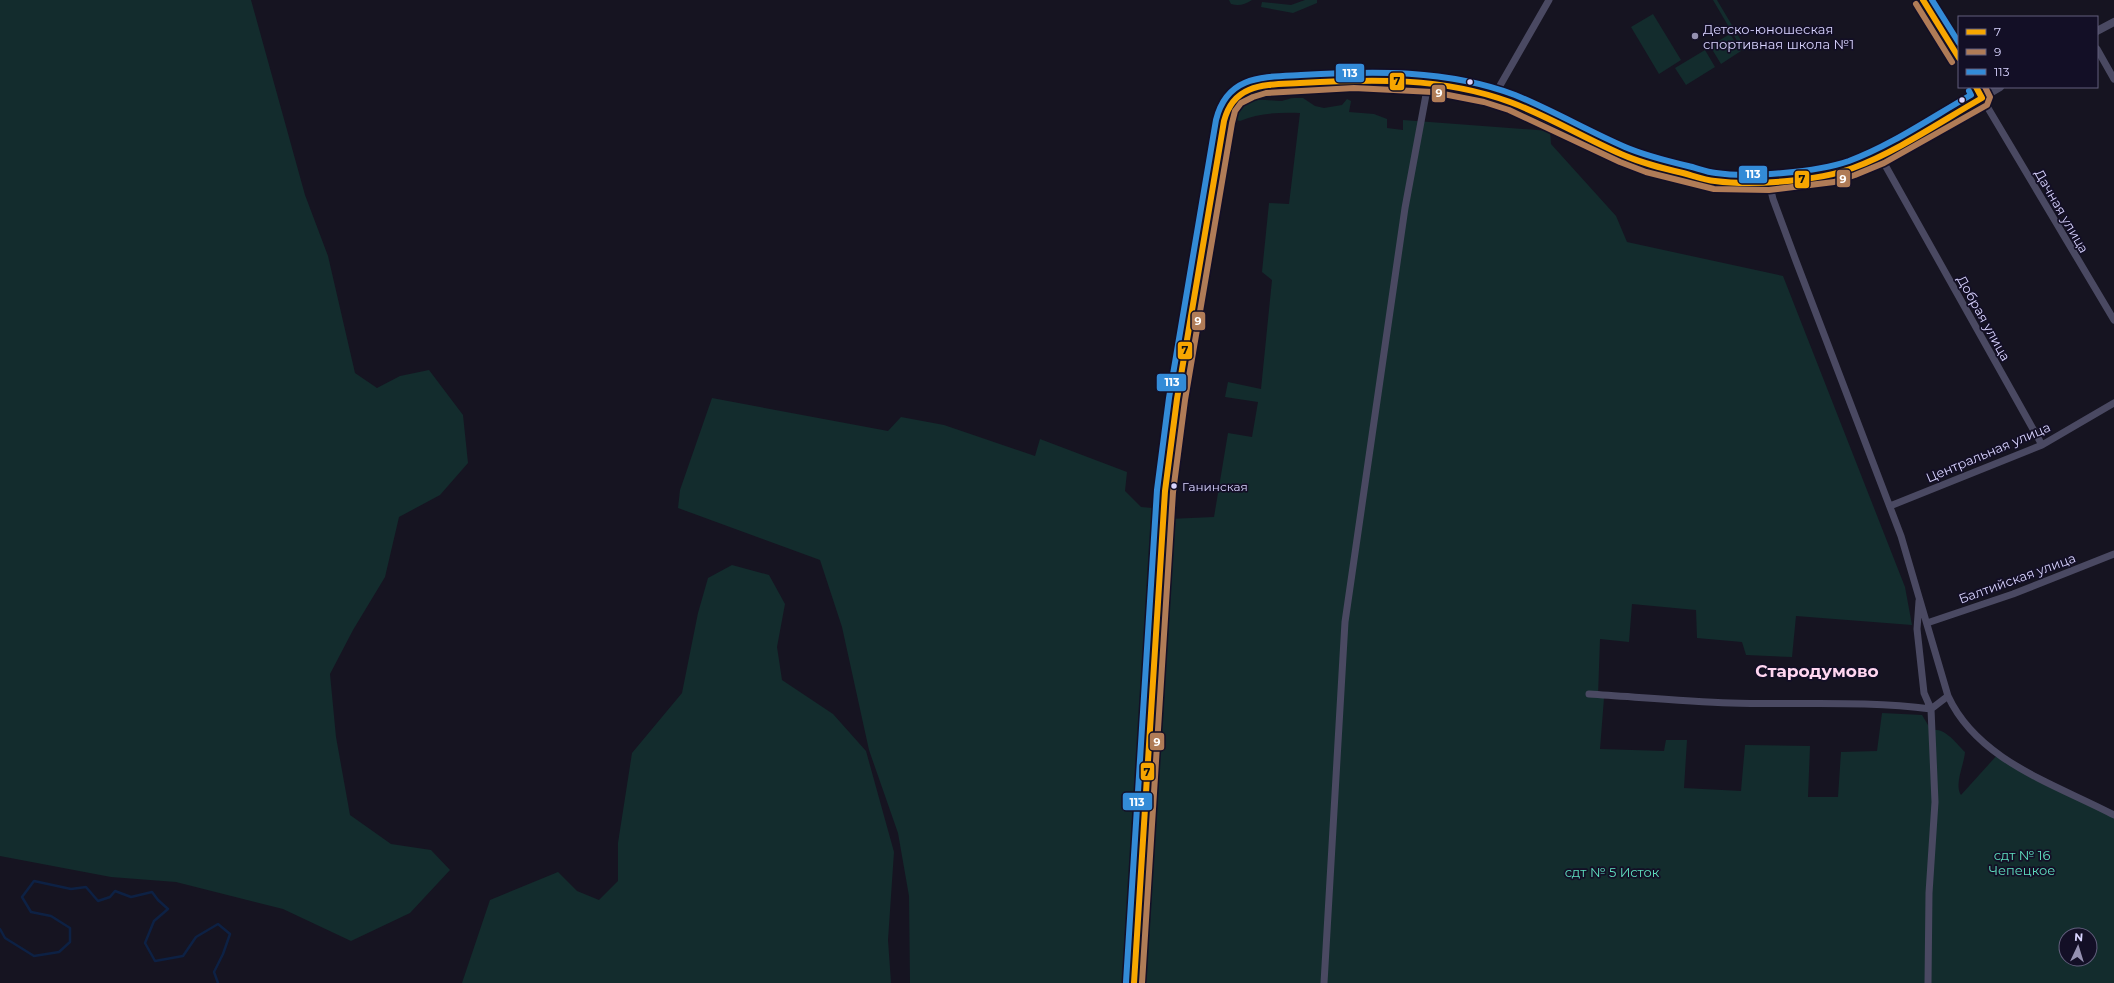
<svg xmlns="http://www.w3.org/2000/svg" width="2114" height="983" font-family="Montserrat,sans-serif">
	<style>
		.green { fill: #132c2d; fill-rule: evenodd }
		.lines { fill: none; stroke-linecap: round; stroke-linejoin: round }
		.stream { stroke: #0d2144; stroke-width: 2.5 }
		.minor { stroke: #4a4962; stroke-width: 7 }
		.tertiary { stroke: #4a4962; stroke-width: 8 }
		.bus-1-casing { stroke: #130f26; stroke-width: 9 }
		.bus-2-casing { stroke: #130f26; stroke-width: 9 }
		.bus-3-casing { stroke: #130f26; stroke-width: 9 }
		.bus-1 { stroke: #f7a600; stroke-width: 6 }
		.bus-2 { stroke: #b07c57; stroke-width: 6 }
		.bus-3 { stroke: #338bd7; stroke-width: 6 }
		.poi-dot { fill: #9591b1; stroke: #130f26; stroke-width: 1.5 }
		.bus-dot { fill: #d9d4ff; stroke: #130f26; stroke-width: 1.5 }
		.labels { text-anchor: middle; stroke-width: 3.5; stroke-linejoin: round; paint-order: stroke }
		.bus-label { font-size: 12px; fill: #d9d4ff; stroke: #130f26; text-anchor: start }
		.poi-label { font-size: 13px; fill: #d9d4ff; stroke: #130f26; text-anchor: start }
		.street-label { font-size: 13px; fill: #d9d4ff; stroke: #130f26 }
		.park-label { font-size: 13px; fill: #5fe0c0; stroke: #130f26 }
		.district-label { font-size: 17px; font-weight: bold; fill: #ffd6f0; stroke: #130f26 }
		.line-badge { stroke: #130f26; stroke-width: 1.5 }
		.badge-label { font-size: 11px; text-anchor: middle; font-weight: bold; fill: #fff }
		.pale-badge-label { font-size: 11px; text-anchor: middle; font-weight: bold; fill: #111 }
	</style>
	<rect width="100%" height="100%" fill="#161421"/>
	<path class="green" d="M0,0H251L305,195L328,256L355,373L377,388L400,376L429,370L463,415L468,463L440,495L399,517L385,577L353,630L330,674L336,737L350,815L391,844L431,850L450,870L410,913L351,941L283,909L176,882L111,877L0,856Z
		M1229,0H1252C1244,5 1239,6 1231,4Z
		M1305,0H1317V3L1293,13L1261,7L1262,2L1291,5Z
		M1713,0H1717L1746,49L1743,51Z
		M1653,14L1681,60L1659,74L1631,27Z
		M1730,34L1741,51L1721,64L1710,46Z
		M1705,50L1715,67L1686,85L1675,68Z
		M1294,98H1303L1315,106L1324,108L1342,105L1347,99L1351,101L1349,112L1374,114L1387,119V128L1403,130V120L1550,131L1551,144L1616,216L1627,242L1783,276L1905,587L1912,625L1796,616L1792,657L1746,655L1742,642L1697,638L1696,610L1632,604L1629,642L1600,639L1598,696L1604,698L1600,749L1664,751L1666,740H1687L1684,788L1741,791L1745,745L1810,746L1808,797H1838L1841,752L1877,751L1882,713L1922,715L1931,730C1945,727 1956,743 1965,752C1964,765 1954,785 1961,795L1999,753L2114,817V983H910L909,896L898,833L869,750L842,627L820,560L678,508L680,490L712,398L888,431L901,417L944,425L1035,456L1040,439L1127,472L1125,491L1141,507L1152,508L1157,514L1169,519L1214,517L1228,433L1252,437L1258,402L1225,397L1228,382L1261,389L1272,280L1262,272L1269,203L1289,204L1300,113C1281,112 1258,113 1240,121L1236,120L1235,112C1243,94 1266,101 1282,101C1286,100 1290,98 1294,98ZM2066,935H2090V959H2066Z
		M732,565L769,575L785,604L777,647L782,680L833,714L866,751L894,852L888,940L891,983H462L490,900L558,872L577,891L599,900L618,881V843L632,753L682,693L698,613L708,578Z"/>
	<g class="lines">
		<path class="stream" d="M0,929L5,938L34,956L59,952L70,942V928L51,916L31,912L22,897L34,881L71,889L86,887L98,901L110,897L115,891L131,897L152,892L158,900L168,909L154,921L145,943L155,961L183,956L196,937L218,924L230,934L223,954L214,972L218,983"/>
		<path class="minor" d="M2097,49L2114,79
			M1494,96L1549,0
			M1982,98L2114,320
			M1880,156L2042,445
			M1769,182L1773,199L1796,261L1901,536L1948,696C1978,761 2055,784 2114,815
			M1890,506L2042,445L2114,403
			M1919,601L1917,629L1924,693L1931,709L1935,802L1929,893L1928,983
			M1927,623L2013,594L2114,554
			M1589,694C1636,697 1684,701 1731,703C1798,705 1865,700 1931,709L1948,696
			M1324,983L1345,622L1405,208L1428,84"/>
		<path class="tertiary" d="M1923,0L1959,58
			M2097,31L2114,22
			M1976,87L1982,98
			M1134,983L1165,491L1177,399L1224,121C1227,108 1231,98 1244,92C1261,83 1282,84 1301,83C1371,77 1445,77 1512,103C1576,134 1643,171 1714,181C1739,184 1765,182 1790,180C1811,178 1832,175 1852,168C1904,148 1952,115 2000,87"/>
		<g class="bus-1-casing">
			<path id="bus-1" d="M1923,0L1959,58
				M1134,983L1165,491L1177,399L1224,121C1234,82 1267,85 1300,83C1372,79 1442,77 1510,102C1548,116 1584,138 1621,154C1641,163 1662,168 1683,173C1694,176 1705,180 1715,181C1752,186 1818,181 1853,168C1898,151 1940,122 1982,98L1976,87"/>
		</g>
		<g class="bus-2-casing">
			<path id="bus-2" d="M1916,4L1952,62
				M1142,983L1173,492L1185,400L1232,123L1235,111L1241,103L1253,97L1266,93L1354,88L1433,92L1484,102L1509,110L1620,162L1646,172L1714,189L1769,190L1834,182L1855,175L1884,163L1987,105L1990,97L1985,87"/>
		</g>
		<g class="bus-3-casing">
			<path id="bus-3" d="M1932,0L1959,43
				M1126,982L1157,490L1169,398L1216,120C1227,75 1263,77 1301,75C1373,71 1446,69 1515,95C1552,110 1588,131 1625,147C1646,156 1667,161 1688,166C1697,168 1706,172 1716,173C1750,178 1817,172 1849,161C1892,145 1932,117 1971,95L1969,91"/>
		</g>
		<use href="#bus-1" class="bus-1"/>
		<use href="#bus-2" class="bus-2"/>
		<use href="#bus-3" class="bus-3"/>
	</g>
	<circle class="poi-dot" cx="1695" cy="36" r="4"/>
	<g class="bus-dot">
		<circle cx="1470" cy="82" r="3.5"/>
		<circle cx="1962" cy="100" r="3.5"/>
		<circle cx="1174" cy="486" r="3.5"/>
	</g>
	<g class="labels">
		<g class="bus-label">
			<text x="1182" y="491">Ганинская</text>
		</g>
		<g class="poi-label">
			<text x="1703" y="34">Детско-юношеская<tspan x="1703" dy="15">спортивная школа №1</tspan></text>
		</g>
		<g class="street-label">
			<text transform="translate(2062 211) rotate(60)" y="5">Дачная улица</text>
			<text transform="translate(1984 318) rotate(61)" y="5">Добрая улица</text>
			<text transform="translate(1988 452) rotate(-23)" y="5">Центральная улица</text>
			<text transform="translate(2017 578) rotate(-20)" y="5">Балтийская улица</text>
		</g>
		<g class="park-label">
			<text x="2022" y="860">сдт № 16<tspan x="2022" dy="15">Чепецкое</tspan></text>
			<text x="1612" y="877">сдт № 5 Исток</text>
		</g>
		<g class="district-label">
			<text x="1817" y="677">Стародумово</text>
		</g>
	</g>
	<g class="line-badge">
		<rect x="1335" y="63" width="30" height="20" rx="4" fill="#338bd7"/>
		<rect x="1389" y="72" width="16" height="19" rx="4" fill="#f7a600"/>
		<rect x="1431" y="84" width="15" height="19" rx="4" fill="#b07c57"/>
		<rect x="1738" y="165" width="30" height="19" rx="4" fill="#338bd7"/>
		<rect x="1836" y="169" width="15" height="19" rx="4" fill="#b07c57"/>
		<rect x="1794" y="170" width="16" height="19" rx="4" fill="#f7a600"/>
		<rect x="1191" y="311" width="15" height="20" rx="4" fill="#b07c57"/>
		<rect x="1177" y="341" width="16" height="19" rx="4" fill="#f7a600"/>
		<rect x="1156" y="373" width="31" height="19" rx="4" fill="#338bd7"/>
		<rect x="1149" y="732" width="16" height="19" rx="4" fill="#b07c57"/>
		<rect x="1140" y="762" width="15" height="19" rx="4" fill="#f7a600"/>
		<rect x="1122" y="792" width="31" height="19" rx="4" fill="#338bd7"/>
	</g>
	<g class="badge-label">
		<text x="1350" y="77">113</text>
		<text x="1439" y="97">9</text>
		<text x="1753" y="178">113</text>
		<text x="1843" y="183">9</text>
		<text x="1198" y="325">9</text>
		<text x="1172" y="386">113</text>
		<text x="1157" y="746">9</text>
		<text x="1137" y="806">113</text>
	</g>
	<g class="pale-badge-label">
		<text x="1397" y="85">7</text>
		<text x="1802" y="183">7</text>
		<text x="1185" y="354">7</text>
		<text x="1147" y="776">7</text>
	</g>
	<rect x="1958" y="16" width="140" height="72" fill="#130f26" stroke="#625e7d"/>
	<rect x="1966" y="29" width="20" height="6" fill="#f7a600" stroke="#625e7d"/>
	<text x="1994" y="36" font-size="12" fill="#d9d4ff">7</text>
	<rect x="1966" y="49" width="20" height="6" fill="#b07c57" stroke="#625e7d"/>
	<text x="1994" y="56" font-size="12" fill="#d9d4ff">9</text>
	<rect x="1966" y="69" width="20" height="6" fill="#338bd7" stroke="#625e7d"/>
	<text x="1994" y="76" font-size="12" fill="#d9d4ff">113</text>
	<g transform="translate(2078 947) rotate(4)"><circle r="19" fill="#130f26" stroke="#625e7d"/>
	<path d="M0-3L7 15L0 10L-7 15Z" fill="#9591b1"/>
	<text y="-6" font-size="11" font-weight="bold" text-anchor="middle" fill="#d9d4ff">N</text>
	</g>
</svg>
